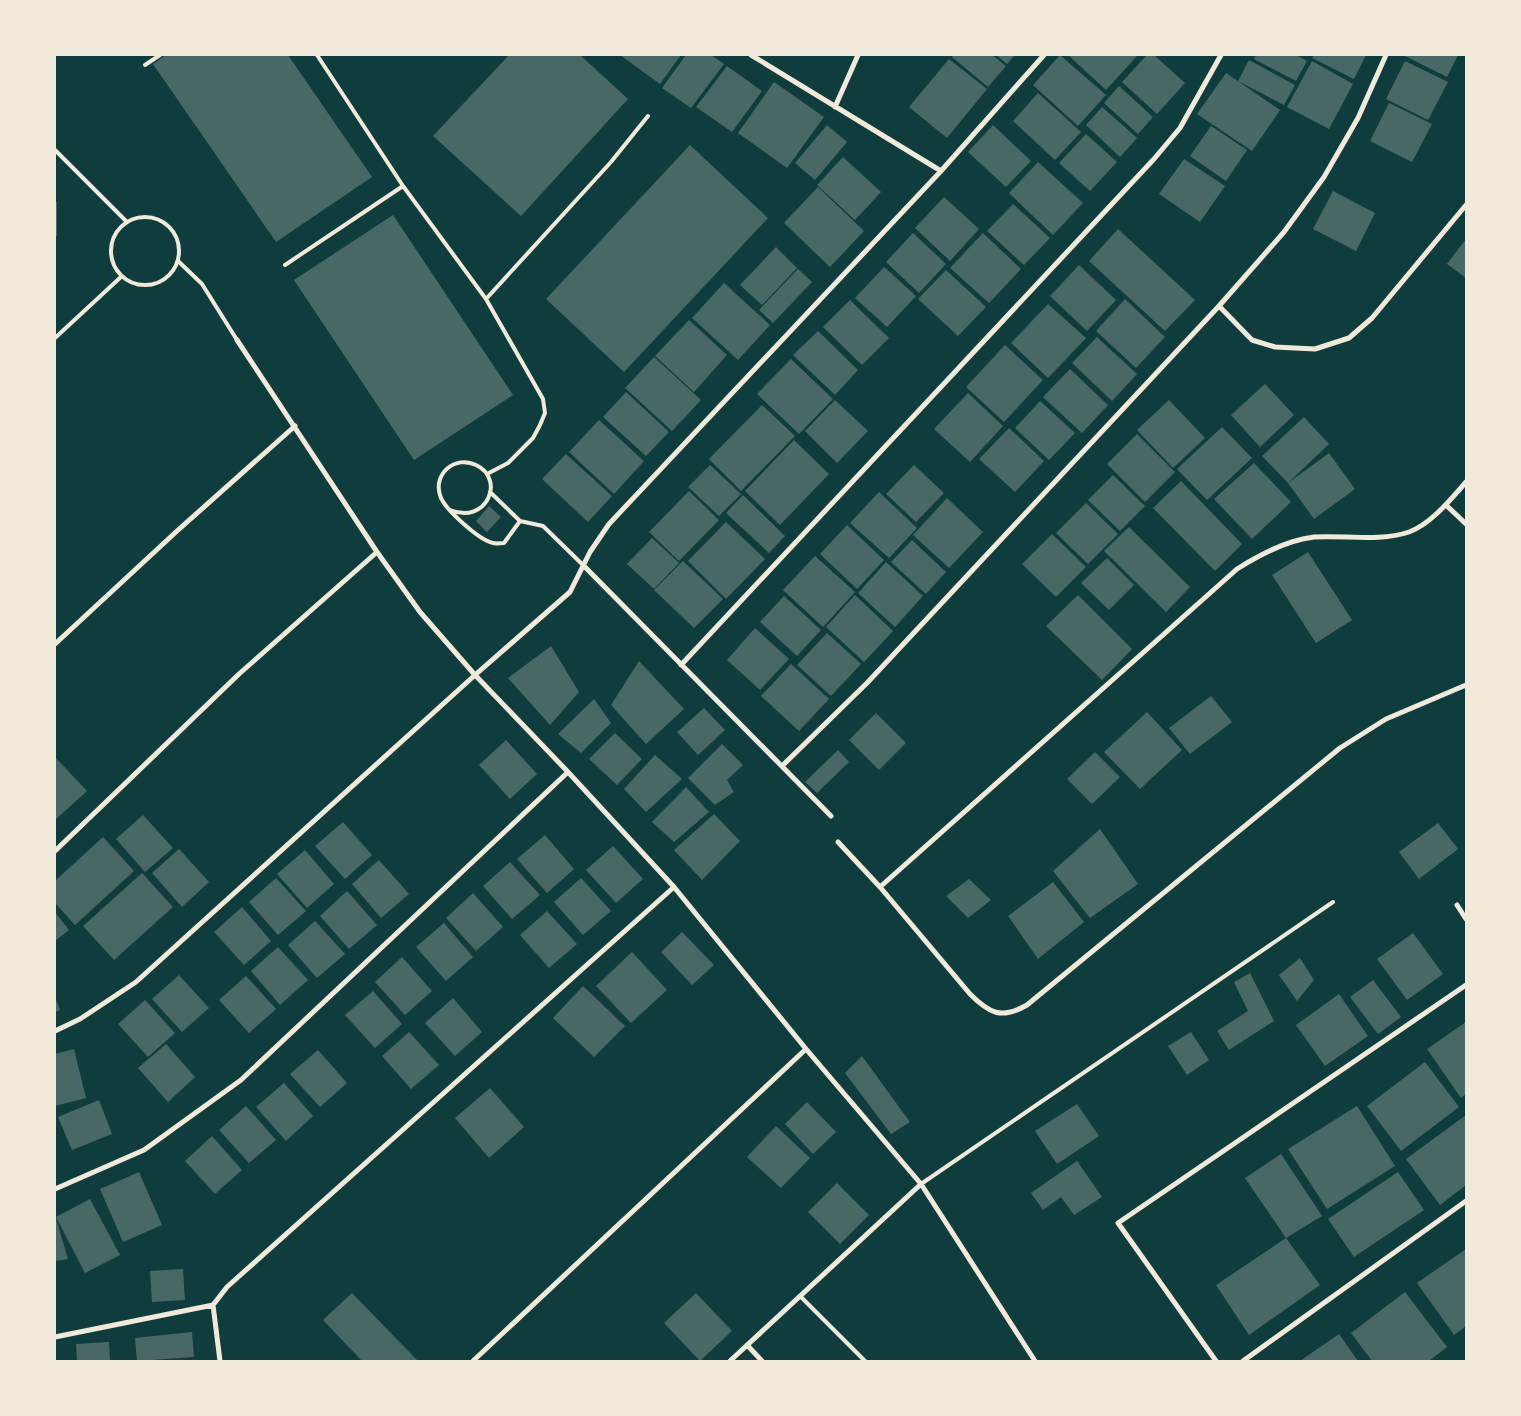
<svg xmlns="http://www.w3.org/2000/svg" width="1521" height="1416" font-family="'Noto Sans',sans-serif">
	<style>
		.building { fill: #486865 }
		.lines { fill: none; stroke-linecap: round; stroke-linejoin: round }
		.service { stroke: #f1e9da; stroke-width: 4 }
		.minor { stroke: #f1e9da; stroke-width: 5 }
	</style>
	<rect width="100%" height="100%" fill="#0f3d3e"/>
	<path class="building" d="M166,55H288L372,177L276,242L153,64Z
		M509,55H580L628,99L521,216L433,136Z
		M620,55H681L660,84Z
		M686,55H711L724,64L691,108L662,88Z
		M954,55H992L1006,66L988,87L952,57Z
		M996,55H1015L1007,64Z
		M1060,55L1106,95L1078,126L1033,85Z
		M1068,55H1136L1137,56L1106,90Z
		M1147,55H1154L1185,83L1157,114L1122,82Z
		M1256,55H1296L1307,61L1296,81L1254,59Z
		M1314,55H1366L1354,79L1312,58Z
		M1403,55H1458L1447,77Z
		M949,59L987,89L947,138L909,107Z
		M1249,60L1295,85L1284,105L1238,81Z
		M1312,61L1353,84L1329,129L1287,107Z
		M1405,61L1448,82L1428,120L1386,99Z
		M727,66L762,91L732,132L696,107Z
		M1226,73L1280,110L1252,151L1197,114Z
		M774,82L824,117L787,168L738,133Z
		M1119,86L1153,117L1138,134L1104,103Z
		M1038,93L1081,132L1055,160L1013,121Z
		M1389,103L1432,124L1412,162L1370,141Z
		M1102,107L1137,138L1120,157L1086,125Z
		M827,125L847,142L815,180L795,163Z
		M993,125L1031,161L1006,187L968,152Z
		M1211,126L1247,150L1226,181L1190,156Z
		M1086,134L1117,162L1090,191L1059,163Z
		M690,145L768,218L624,372L546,299Z
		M843,157L881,192L855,220L817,185Z
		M1184,159L1225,186L1200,222L1159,194Z
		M1038,162L1083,203L1053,235L1009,193Z
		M818,187L864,231L830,267L784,223Z
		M1333,191L1375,213L1356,251L1313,229Z
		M944,197L979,229L950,261L915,228Z
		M55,202H57V236H55Z
		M1013,204L1050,238L1024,265L987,231Z
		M393,215L513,395L414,460L294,280Z
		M1118,229L1195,300L1165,331L1089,261Z
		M913,233L946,264L919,293L886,262Z
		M983,233L1021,269L989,303L950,268Z
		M1466,239V278L1447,264Z
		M776,247L797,268L762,305L740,285Z
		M1079,265L1116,300L1087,331L1050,296Z
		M884,267L916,296L887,327L855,298Z
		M798,269L812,282L773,323L759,310Z
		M946,270L986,307L958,336L918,299Z
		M724,283L770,325L738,360L692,318Z
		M1125,299L1165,337L1136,368L1096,331Z
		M850,300L889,338L862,365L823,327Z
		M1048,304L1086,338L1048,378L1011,343Z
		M689,320L727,355L694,392L655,356Z
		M818,331L858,370L835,395L793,355Z
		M1097,337L1137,374L1112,401L1072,363Z
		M1005,345L1043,380L1004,422L966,387Z
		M654,357L701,400L672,431L625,388Z
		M791,359L833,399L799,434L757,394Z
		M1070,369L1108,405L1082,433L1043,397Z
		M1265,384L1294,415L1260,447L1231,415Z
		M626,392L669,432L646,456L603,417Z
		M968,393L1003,426L970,462L934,429Z
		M835,400L868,431L837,463L805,431Z
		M1169,400L1205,438L1173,468L1137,430Z
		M1040,401L1075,433L1049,460L1015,428Z
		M762,405L795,436L741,491L709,459Z
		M1304,417L1329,444L1288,483L1262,456Z
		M599,420L644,461L614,494L569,452Z
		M1222,427L1252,458L1207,500L1177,469Z
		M1009,428L1044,461L1015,492L979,459Z
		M1137,434L1175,472L1145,502L1107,464Z
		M794,440L829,474L780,525L745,491Z
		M1329,453L1355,489L1314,519L1288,483Z
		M566,454L612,496L588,522L542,479Z
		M1254,463L1291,502L1252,539L1214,499Z
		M710,465L741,494L719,516L688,487Z
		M914,465L944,493L916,522L886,494Z
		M1113,475L1145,506L1120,531L1088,500Z
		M1181,481L1242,544L1215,571L1153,508Z
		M689,491L719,520L679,561L649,532Z
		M879,492L917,528L889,558L850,523Z
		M743,495L785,536L769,553L726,513Z
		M947,498L983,532L949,568L913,535Z
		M1086,503L1118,534L1088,564L1056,533Z
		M489,506L501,517L487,532L476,521Z
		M726,522L765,559L726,599L688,561Z
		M847,525L884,560L857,589L820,554Z
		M1129,527L1190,587L1166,612L1104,551Z
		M1052,534L1086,567L1056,597L1022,564Z
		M652,538L679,563L654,589L627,564Z
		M912,540L946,572L926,594L891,562Z
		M1308,552L1352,620L1316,643L1272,575Z
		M815,556L855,592L823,627L783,590Z
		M1107,558L1134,585L1109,610L1081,583Z
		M683,561L723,599L694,628L654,590Z
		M886,562L923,596L895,627L858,593Z
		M855,595L893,631L864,662L826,627Z
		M1078,595L1132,649L1102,680L1046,626Z
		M784,596L821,630L797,656L760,622Z
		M755,628L789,659L760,690L727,660Z
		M827,633L861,664L831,696L797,665Z
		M551,646L579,692L550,725L508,678Z
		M639,661L684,709L646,744L611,705Z
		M791,664L829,699L799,731L761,696Z
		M1211,696L1232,722L1190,754L1169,728Z
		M594,699L611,723L581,753L558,734Z
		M704,708L725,730L698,755L677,732Z
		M1147,712L1182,750L1140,789L1104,752Z
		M876,713L906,743L879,770L849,740Z
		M615,733L642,759L617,785L589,759Z
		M506,740L537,774L510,799L479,765Z
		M722,744L743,765L727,780L734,792L715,805L688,778Z
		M838,750L849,762L817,793L805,782Z
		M1095,752L1120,777L1092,804L1067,779Z
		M655,755L682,779L646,812L624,789Z
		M55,757L87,791L55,820Z
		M686,787L709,812L674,842L652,822Z
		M714,814L740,841L702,880L674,850Z
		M143,815L173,848L145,872L116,839Z
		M343,822L372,855L345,879L315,846Z
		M1438,823L1458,849L1419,879L1399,852Z
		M1100,829L1138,884L1090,918L1053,871Z
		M545,835L574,869L547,893L517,859Z
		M103,837L134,871L75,925L55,903V881Z
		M613,846L643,879L616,903L586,870Z
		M179,849L209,882L182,907L152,873Z
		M305,850L334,884L307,908L277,874Z
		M379,860L409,894L381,918L352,884Z
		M510,862L540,895L512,919L483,886Z
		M142,873L173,907L114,960L83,926Z
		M276,878L306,911L278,935L249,902Z
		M581,878L611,911L583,935L554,902Z
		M969,879L991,900L968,918L946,896Z
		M1053,882L1084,922L1038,959L1008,916Z
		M347,891L377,925L349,949L320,916Z
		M473,893L503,927L476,951L446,918Z
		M242,907L271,941L244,965L214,932Z
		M547,911L577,944L549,968L520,935Z
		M55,912L69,930L55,941Z
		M315,921L345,954L317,978L288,945Z
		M444,923L473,957L446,981L416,947Z
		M682,932L714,965L692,985L661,952Z
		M1413,933L1443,974L1407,1000L1377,959Z
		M278,947L308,980L280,1005L251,971Z
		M632,952L667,990L631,1023L596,986Z
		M402,957L432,991L405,1015L375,982Z
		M1300,958L1314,980L1297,1001L1279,975Z
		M1250,973L1274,1021L1229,1050L1217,1031L1248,1011L1234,982Z
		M179,975L209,1008L182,1032L152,999Z
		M246,976L276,1009L249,1033L219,1000Z
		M1373,980L1401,1017L1378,1034L1350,997Z
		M583,986L625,1026L594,1057L553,1018Z
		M373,991L402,1024L375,1048L345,1015Z
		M1339,994L1368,1036L1325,1066L1296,1025Z
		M55,997L60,1010L55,1012Z
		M453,998L482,1032L455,1056L425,1023Z
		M145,1000L175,1033L148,1057L118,1024Z
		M1466,1022V1094L1461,1098L1427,1049Z
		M409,1032L439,1065L411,1089L382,1056Z
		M1191,1032L1209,1060L1187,1075L1168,1046Z
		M166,1044L195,1077L168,1102L138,1068Z
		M74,1049L86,1098L55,1106V1054Z
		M318,1050L347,1083L320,1107L290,1074Z
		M862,1056L910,1122L891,1134L845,1073Z
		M1425,1062L1459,1107L1401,1151L1367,1106Z
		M284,1083L313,1116L286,1141L256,1107Z
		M490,1088L524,1127L489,1158L455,1118Z
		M99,1100L112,1134L72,1150L58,1117Z
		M807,1102L836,1132L813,1154L785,1124Z
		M1077,1104L1099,1136L1057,1164L1035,1131Z
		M246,1106L276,1140L249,1163L219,1130Z
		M1357,1106L1395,1166L1327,1209L1288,1149Z
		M1466,1115V1185L1440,1205L1406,1159Z
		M776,1126L810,1158L781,1188L747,1157Z
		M212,1136L242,1170L215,1194L185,1161Z
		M1281,1154L1322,1216L1286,1238L1245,1178Z
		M1077,1161L1102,1197L1074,1215L1061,1197L1043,1210L1031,1193Z
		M139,1172L162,1225L123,1242L100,1189Z
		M1398,1172L1424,1210L1354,1257L1328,1219Z
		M837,1183L869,1215L840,1244L808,1212Z
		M90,1199L120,1255L85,1273L56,1217Z
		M55,1215L68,1259L55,1261Z
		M1286,1238L1320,1285L1249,1335L1216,1285Z
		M1466,1249V1326L1454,1335L1417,1283Z
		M183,1269L185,1300L152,1302L150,1271Z
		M1405,1292L1447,1347L1429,1361H1372L1351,1333Z
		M352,1293L418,1361H362L323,1320Z
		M696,1293L732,1331L700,1361L664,1323Z
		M192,1332L194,1357L137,1361L135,1338Z
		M1339,1334L1358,1361H1300Z
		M109,1342L110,1361H77L76,1344Z"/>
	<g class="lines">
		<path class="service" d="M317,55L403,186L486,299L543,399L545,413L540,425L533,438L508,463L487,474
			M145,65L160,55
			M55,150L127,222
			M111 251a34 34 0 1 1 68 0a34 34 0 1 1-68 0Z
			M178,261L202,284L237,340
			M285,265L403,186
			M486,299L611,162L648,116
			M55,338L122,276
			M490,492L520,521L543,526L584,566
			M450,510C487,525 506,479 476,465C456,455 433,473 440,495C443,508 479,540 493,543C496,544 500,543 504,543L520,521
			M921,1184L1333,902
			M800,1296L865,1361"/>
		<path class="minor" d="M751,55L941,171
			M835,107L858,55
			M1219,306L1252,340L1275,347L1315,349L1349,338L1372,318L1466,205
			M237,340L377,552L420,612L475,675L568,772L674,887L806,1049L921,1184L1035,1361
			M1446,505L1466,524
			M584,566L831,816
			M55,644L177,531L295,426
			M681,665L1154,159L1180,128L1221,55
			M782,766L867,683L1219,306L1284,232L1324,177L1358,118L1386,55
			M838,842L880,887L970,994C989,1013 1001,1020 1027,1005L1340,748L1386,719L1466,685
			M55,851L239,674L377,552
			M880,887L1237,569C1259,555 1288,540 1314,537C1345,535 1379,542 1409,532C1431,524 1451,499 1466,482
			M1457,905L1466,919
			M55,1031L80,1019L136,982L475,675L570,592L590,552L609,524L941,171L1044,55
			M55,1189L144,1150L241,1080L568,772
			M213,1305L227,1287L674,887
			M213,1305L220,1361
			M55,1337L213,1305
			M747,1345L762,1361
			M473,1361L806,1049
			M730,1361L921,1184
			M1216,1361L1118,1223L1466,985
			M1243,1361L1466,1201"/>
	</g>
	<rect width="1521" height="1416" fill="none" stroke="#f1e9da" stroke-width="112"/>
</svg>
